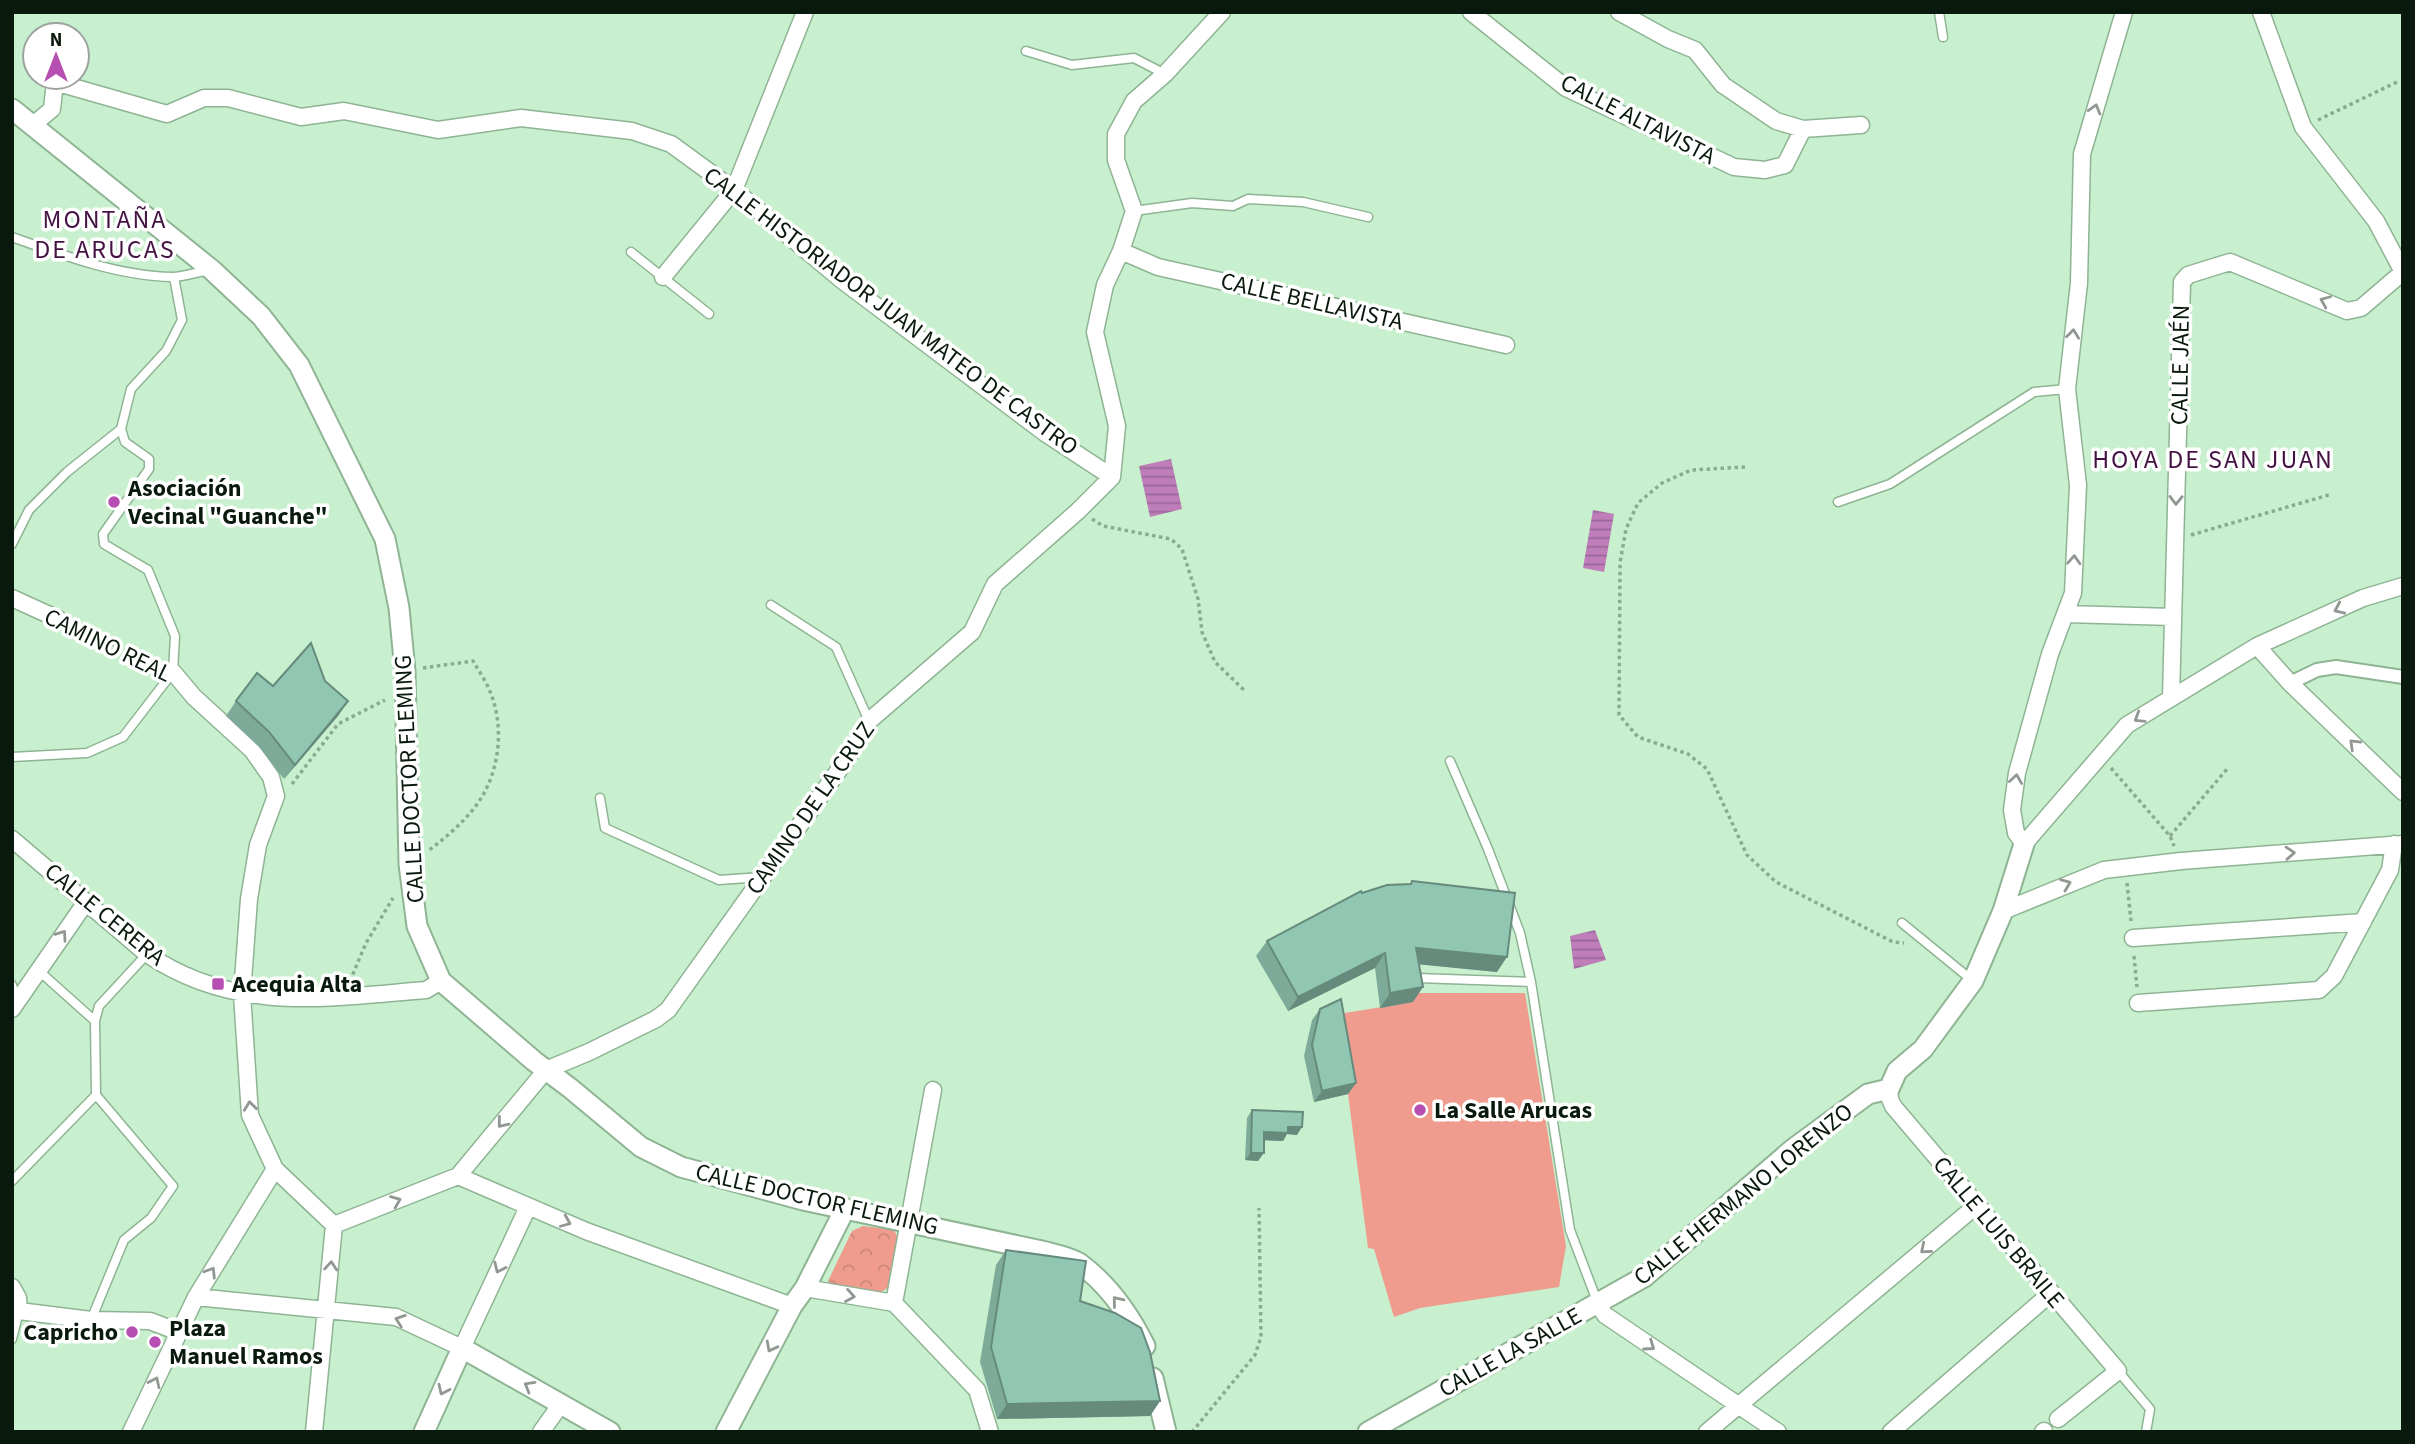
<svg xmlns="http://www.w3.org/2000/svg" width="2415" height="1444" font-family="'Source Sans 3',sans-serif">
	<style>
		.park { fill: url(#park-crowns) }
		.pitch { fill: #ef9c8e }
		.water { fill: url(#water-rules) }
		.lines { fill: none; stroke-linecap: round; stroke-linejoin: round }
		.service-casing { stroke: #8eb494; stroke-width: 11 }
		.pedestrian-casing { stroke: #8eb494; stroke-width: 16 }
		.minor-casing { stroke: #8eb494; stroke-width: 19 }
		.tertiary-casing { stroke: #8eb494; stroke-width: 23 }
		.path { stroke: #8bab90; stroke-width: 3.5; stroke-dasharray: 3.5 3.5; stroke-linecap: butt }
		.service { stroke: #fff; stroke-width: 8 }
		.pedestrian { stroke: #fff; stroke-width: 12 }
		.minor { stroke: #fff; stroke-width: 16 }
		.tertiary { stroke: #fff; stroke-width: 19 }
		.wall { fill: #7daa99 }
		.shaded-wall { fill: #668b7d }
		.building { fill: #91c6b2; stroke: #668b7d; stroke-width: 2 }
		.oneway { stroke: #919892 }
		.poi-dot { fill: #b74fb2; stroke: #fff; stroke-width: 2.5 }
		.labels { text-anchor: middle; stroke-width: 7; stroke-linejoin: round; paint-order: stroke }
		.street-label { font-size: 24px; fill: #0a190d; stroke: #fff }
		.poi-label { font-size: 24px; font-weight: bold; fill: #0a190d; stroke: #fff; text-anchor: start }
		.neighbourhood-label { font-size: 26px; letter-spacing: 2px; fill: #451343; stroke: #fff }
	</style>
	<defs>
		<pattern id="park-crowns" width="20" height="18" patternUnits="userSpaceOnUse" patternTransform="scale(1.75)"><rect width="20" height="18" fill="#ef9c8e"/><path d="M2 6a3 3 0 1 1 6 0M12 15a3 3 0 1 1 6 0" fill="none" stroke="#cc8679"/></pattern>
		<pattern id="water-rules" width="6" height="5" patternUnits="userSpaceOnUse" patternTransform="scale(1.75)"><rect width="6" height="5" fill="#bf7eba"/><path d="M0 2.5h6" fill="none" stroke="#996696"/></pattern>
	</defs>
	<rect width="100%" height="100%" fill="#c8f0ce"/>
	<path class="park" d="M863,1226L894,1230L899,1240L890,1286L877,1295L833,1287L828,1281L852,1231Z"/>
	<path class="pitch" d="M1412,993H1525L1566,1246L1559,1287L1420,1308L1394,1317L1374,1249L1368,1248L1348,1094L1333,1015L1412,1002Z"/>
	<path class="water" d="M1171,459L1182,509L1150,517L1139,466Z
		M1593,510L1614,514L1604,572L1583,568Z
		M1595,930L1606,960L1574,969L1570,936Z"/>
	<g class="lines">
		<g class="service-casing">
			<path id="service" d="M1939,12L1943,37
				M1026,51L1072,65L1134,58L1165,74
				M1134,211L1192,203L1233,206L1248,199L1303,202L1368,217
				M12,237C62,255 118,276 172,277C184,277 197,272 210,270
				M631,252L709,314
				M1838,502L1890,484L2034,392L2067,389
				M12,544L29,510L67,472L121,429L131,389L166,351L182,320L174,277
				M771,605L836,647L869,721
				M12,757L87,753L123,737L173,672L175,636L148,570L104,544L103,534L149,469V459L125,442L121,429
				M1450,761L1488,849L1520,933L1531,982L1570,1230L1597,1301
				M600,798L605,828L719,880L762,877
				M1902,923L1973,981
				M38,970L95,1021
				M1417,978L1531,982
				M12,985L17,1000
				M12,1181L96,1095L95,1021L99,1006L147,954
				M91,1320L124,1240L151,1218L173,1186L96,1095
				M12,1339L19,1311
				M2118,1371L2150,1409L2146,1432"/>
		</g>
		<g class="pedestrian-casing">
			<path id="pedestrian" d="M2290,683L2317,670L2336,667L2403,677"/>
		</g>
		<g class="minor-casing">
			<path id="minor" d="M1471,12L1566,88L1734,167L1765,170L1785,165L1803,129
				M1619,12L1668,39L1695,50L1723,85L1776,121L1803,129L1861,125
				M2124,12L2082,154L2079,283L2067,389L2078,485L2073,593L2050,654L2017,773L2012,810L2016,833L2024,844L2127,725L2257,646L2363,598L2403,586
				M2261,12L2303,127L2376,221L2403,272
				M33,125L52,109L55,82L167,114L204,98H228L301,117L344,111L438,130L521,118L632,131L671,144L734,190L843,281L1045,433L1112,477
				M1121,251L1158,267L1506,345
				M663,277L734,190L805,12
				M12,598L58,619
				M2065,614L2173,617
				M2257,646L2290,683L2403,792
				M173,672L194,697L252,750L271,777L276,796L258,845L249,899L242,994L250,1115L275,1169L334,1225
				M2171,698L2182,282L2188,275L2230,262L2347,311L2361,308L2403,272
				M12,839L147,954C235,1014 327,998 426,990L441,981
				M2003,911L2104,870L2181,861L2403,844
				M2133,938L2363,922
				M2138,1003L2319,990L2334,976L2390,870L2394,844
				M12,1009L86,902
				M1889,1089L1890,1099L1893,1106L2118,1371L2058,1419
				M458,1176L586,1231L792,1306
				M334,1225L458,1176L546,1070L589,1052L656,1019L668,1010L846,760L869,721L972,632L995,584L1078,511L1112,477L1117,426L1095,332L1105,285L1121,251L1134,211L1116,160V134L1134,101L1165,74L1222,12
				M12,1287L18,1298L19,1311
				M805,1288L894,1303
				M196,1297L396,1317L462,1348L528,1207
				M894,1303L933,1090
				M894,1303L977,1390L990,1432
				M1598,1304L1605,1315L1778,1432
				M19,1311L91,1320L150,1321L179,1332
				M131,1432L196,1297L275,1169
				M314,1432L334,1225
				M541,1432L561,1404
				M1707,1432L1977,1205
				M1891,1432L2051,1293
				M2043,1432L2044,1431"/>
		</g>
		<g class="tertiary-casing">
			<path id="tertiary" d="M12,109L212,270L261,316L299,365L385,539L399,608L405,671L409,864L417,926L441,981L534,1061L570,1088L641,1147L681,1167L803,1200L1042,1251C1053,1254 1069,1257 1079,1263C1108,1284 1129,1314 1145,1346
				M1153,1378L1166,1432
				M424,1432L462,1348L610,1432
				M726,1432L792,1306L805,1288L845,1209
				M1368,1432L1644,1277L1793,1149L1868,1094L1889,1089L1897,1071L1923,1049L1973,981L2003,911L2024,844"/>
		</g>
		<path class="path" d="M2318,120L2397,82
			M1745,467L1691,470L1662,483L1638,503L1626,529L1620,563L1619,715L1638,737L1688,754L1707,769L1747,855L1776,882L1893,942L1904,943
			M1092,519L1103,526L1171,539L1182,549L1198,599L1202,632L1215,662L1244,690
			M2191,535L2332,494
			M73,626L159,666
			M423,668L473,661C479,671 487,683 491,694C505,730 499,776 475,807C462,824 445,838 428,851
			M2111,768L2170,836L2174,846
			M292,784L338,724L385,700
			M2170,836L2227,769
			M2127,883L2131,921
			M2134,956L2137,987
			M350,981L366,943L393,898
			M1192,1432L1255,1355L1261,1337L1259,1208"/>
		<use href="#service" class="service"/>
		<use href="#pedestrian" class="pedestrian"/>
		<use href="#minor" class="minor"/>
		<use href="#tertiary" class="tertiary"/>
	</g>
	<path class="wall" d="M325,681L348,701L338,716L284,779L259,747L226,716L236,701L273,686Z
		M1412,881L1497,972L1419,964L1413,1002L1380,1008L1375,968L1288,1011L1256,956L1267,941L1362,893L1410,884Z
		M1320,1009L1356,1083L1348,1094L1314,1102L1304,1056L1312,1020Z
		M1252,1110L1297,1135L1287,1134L1283,1141L1264,1140L1258,1161L1245,1160L1247,1118Z
		M1006,1250L1080,1301L1160,1401L1150,1416L997,1419L980,1362L996,1265Z"/>
	<path class="shaded-wall" d="M348,701L338,716L284,779L295,765Z
		M1416,948L1507,957L1497,972L1405,963Z
		M1385,953L1375,968L1288,1011L1298,997Z
		M1423,987L1413,1002L1380,1008L1390,993Z
		M1356,1083L1348,1094L1314,1102L1322,1091Z
		M1288,1127H1302L1297,1135L1287,1134L1283,1141L1259,1140L1264,1132Z
		M1251,1153H1264L1258,1161L1245,1160Z
		M1160,1401L1150,1416L997,1419L1007,1404Z"/>
	<path class="building" d="M311,643L325,681L348,701L295,765L269,732L236,701L257,673L273,686Z
		M1412,881L1515,893L1507,957L1416,948L1423,987L1390,993L1385,953L1298,997L1267,941L1361,891L1362,893L1387,885L1411,884Z
		M1341,999L1356,1083L1322,1091L1312,1045L1320,1009Z
		M1252,1110L1303,1112L1302,1127H1288V1133L1264,1132V1153H1251Z
		M1006,1250L1086,1261L1080,1301L1115,1313L1141,1328L1150,1352L1160,1401L1007,1404L991,1347Z"/>
	<defs><path id="oneway-chevron" d="M-2-3.5L2.5 0L-2 3.5" fill="none" stroke-width="1.6" stroke-linecap="round" stroke-linejoin="round" transform="scale(1.75)"/></defs>
	<g class="oneway">
		<use href="#oneway-chevron" transform="translate(2095 109) rotate(-74)"/>
		<use href="#oneway-chevron" transform="translate(2325 301) rotate(-157)"/>
		<use href="#oneway-chevron" transform="translate(2073 334) rotate(-83)"/>
		<use href="#oneway-chevron" transform="translate(2176 500) rotate(91)"/>
		<use href="#oneway-chevron" transform="translate(2074 560) rotate(-87)"/>
		<use href="#oneway-chevron" transform="translate(2339 609) rotate(156)"/>
		<use href="#oneway-chevron" transform="translate(2139 718) rotate(148)"/>
		<use href="#oneway-chevron" transform="translate(2354 744) rotate(-136)"/>
		<use href="#oneway-chevron" transform="translate(2016 779) rotate(-81)"/>
		<use href="#oneway-chevron" transform="translate(2290 853) rotate(-4)"/>
		<use href="#oneway-chevron" transform="translate(2066 884) rotate(-21)"/>
		<use href="#oneway-chevron" transform="translate(62 935) rotate(-55)"/>
		<use href="#oneway-chevron" transform="translate(250 1106) rotate(-97)"/>
		<use href="#oneway-chevron" transform="translate(502 1123) rotate(129)"/>
		<use href="#oneway-chevron" transform="translate(396 1201) rotate(-22)"/>
		<use href="#oneway-chevron" transform="translate(566 1222) rotate(23)"/>
		<use href="#oneway-chevron" transform="translate(1925 1249) rotate(140)"/>
		<use href="#oneway-chevron" transform="translate(331 1266) rotate(-85)"/>
		<use href="#oneway-chevron" transform="translate(499 1268) rotate(115)"/>
		<use href="#oneway-chevron" transform="translate(211 1272) rotate(-58)"/>
		<use href="#oneway-chevron" transform="translate(850 1296) rotate(10)"/>
		<use href="#oneway-chevron" transform="translate(1117 1301) rotate(-129)"/>
		<use href="#oneway-chevron" transform="translate(400 1320) rotate(-161)"/>
		<use href="#oneway-chevron" transform="translate(1650 1346) rotate(35)"/>
		<use href="#oneway-chevron" transform="translate(771 1347) rotate(118)"/>
		<use href="#oneway-chevron" transform="translate(155 1382) rotate(-64)"/>
		<use href="#oneway-chevron" transform="translate(529 1386) rotate(-150)"/>
		<use href="#oneway-chevron" transform="translate(443 1390) rotate(115)"/>
	</g>
	<g class="poi-dot">
		<circle cx="114" cy="502" r="7"/>
		<rect x="211" y="977" width="14" height="14" rx="3.5"/>
		<circle cx="1420" cy="1110" r="7"/>
		<circle cx="132" cy="1332" r="7"/>
		<circle cx="155" cy="1342" r="7"/>
	</g>
	<g class="labels">
		<g class="street-label">
			<text transform="translate(1638 119) rotate(27)" y="8">CALLE ALTAVISTA</text>
			<text transform="translate(1312 301) rotate(13)" y="8">CALLE BELLAVISTA</text>
			<text transform="translate(891 311) rotate(37)" y="8">CALLE HISTORIADOR JUAN MATEO DE CASTRO</text>
			<text transform="translate(2180 365) rotate(-89)" y="8">CALLE JAÉN</text>
			<text transform="translate(108 645) rotate(26)" y="8">CAMINO REAL</text>
			<text transform="translate(409 779) rotate(-93)" y="8">CALLE DOCTOR FLEMING</text>
			<text transform="translate(810 808) rotate(-55)" y="8">CAMINO DE LA CRUZ</text>
			<text transform="translate(105 914) rotate(39)" y="8">CALLE CERERA</text>
			<text transform="translate(1743 1194) rotate(-39)" y="8">CALLE HERMANO LORENZO</text>
			<text transform="translate(817 1199) rotate(13)" y="8">CALLE DOCTOR FLEMING</text>
			<text transform="translate(1999 1232) rotate(50)" y="8">CALLE LUIS BRAILE</text>
			<text transform="translate(1510 1352) rotate(-29)" y="8">CALLE LA SALLE</text>
		</g>
		<g class="poi-label">
			<text x="128" y="496">Asociación<tspan x="128" dy="28">Vecinal "Guanche"</tspan></text>
			<text x="232" y="992">Acequia Alta</text>
			<text x="1434" y="1118">La Salle Arucas</text>
			<text x="169" y="1336">Plaza<tspan x="169" dy="28">Manuel Ramos</tspan></text>
			<text x="118" y="1340" text-anchor="end">Capricho</text>
		</g>
		<g class="neighbourhood-label">
			<text x="105" y="228">MONTAÑA<tspan x="105" dy="30">DE ARUCAS</tspan></text>
			<text x="2213" y="468">HOYA DE SAN JUAN</text>
		</g>
	</g>
	<rect width="2415" height="1444" fill="none" stroke="#0a190d" stroke-width="28"/>
	<g transform="translate(56 56)"><circle r="33" fill="#ffffff" stroke="#9da39e" stroke-width="2"/>
	<path d="M0-5L12 26L0 18L-12 26Z" fill="#b74fb2"/>
	<text y="-10" font-size="19" font-weight="bold" text-anchor="middle" fill="#0a190d">N</text>
	</g>
</svg>
